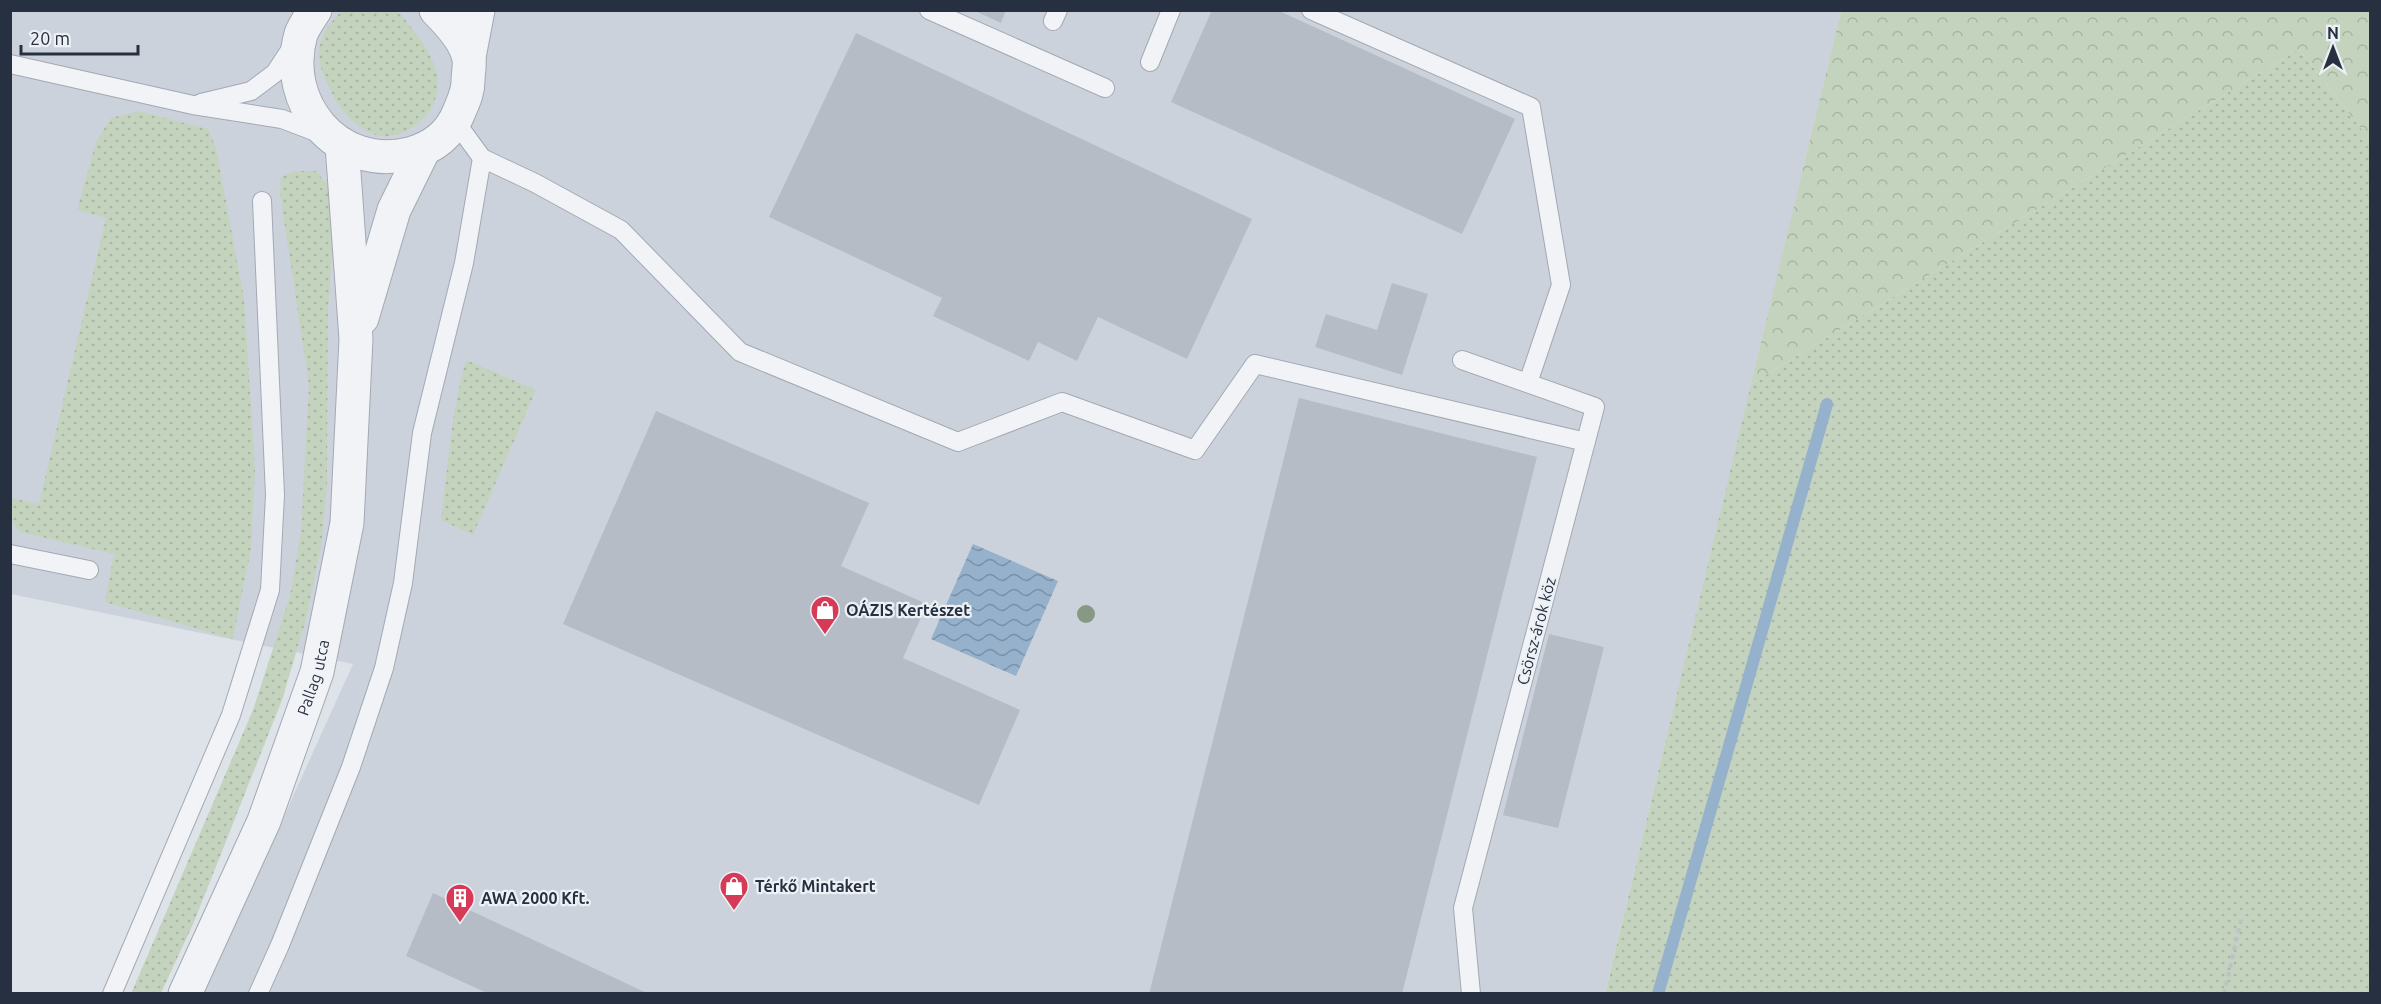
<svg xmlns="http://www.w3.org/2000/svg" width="2381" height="1004" font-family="Ubuntu,sans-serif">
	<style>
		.built { fill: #ccd2db }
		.grass { fill: url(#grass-dots) }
		.forest { fill: url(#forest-crowns) }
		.water { fill: url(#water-waves) }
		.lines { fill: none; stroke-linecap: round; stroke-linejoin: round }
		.stream { stroke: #96b1cb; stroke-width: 12 }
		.building { fill: #b5bcc6 }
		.service-casing { stroke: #a3a9b3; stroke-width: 20 }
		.minor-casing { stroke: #a3a9b3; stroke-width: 35 }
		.path { stroke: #bcc0c7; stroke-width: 4; stroke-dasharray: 4.5 4.5; stroke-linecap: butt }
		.service { stroke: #f1f3f7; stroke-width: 18 }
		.minor { stroke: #f1f3f7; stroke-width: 33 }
		.tree { fill: #859985 }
		.labels { text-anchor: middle; stroke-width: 4.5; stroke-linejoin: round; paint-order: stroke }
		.poi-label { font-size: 16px; font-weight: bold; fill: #263040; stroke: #edf1f6; text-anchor: start }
		.street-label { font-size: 16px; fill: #263040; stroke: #edf1f6 }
	</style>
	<defs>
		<pattern id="grass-dots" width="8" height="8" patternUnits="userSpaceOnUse" patternTransform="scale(1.5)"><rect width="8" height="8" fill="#c4d3be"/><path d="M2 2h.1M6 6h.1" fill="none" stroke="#a8b5a4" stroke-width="1.8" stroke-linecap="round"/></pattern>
		<pattern id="forest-crowns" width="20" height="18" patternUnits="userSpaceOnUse" patternTransform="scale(1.5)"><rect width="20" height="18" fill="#c4d3be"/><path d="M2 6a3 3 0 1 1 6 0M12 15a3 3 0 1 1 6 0" fill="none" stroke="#a8b5a4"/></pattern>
		<pattern id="water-waves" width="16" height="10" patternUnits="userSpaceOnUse" patternTransform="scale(1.5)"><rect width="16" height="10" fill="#96b1cb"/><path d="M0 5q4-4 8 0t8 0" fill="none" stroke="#7a90a6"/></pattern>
	</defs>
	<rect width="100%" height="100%" fill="#dee2e9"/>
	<path class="built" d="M10,11H1841L1605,993H204L353,664L11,594Z"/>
	<path class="grass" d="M343,10L395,11C404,16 410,26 416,34C429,50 443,75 436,97C430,119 404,139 380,136C368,134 354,123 346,114C337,105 331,91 325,79C312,51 321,30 343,10Z
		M2299,49L2370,140V993L1605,994L1751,384Z
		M139,111L208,129L216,148L244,298L255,470L251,549L233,639L105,602L114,554L20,532C10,522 8,512 12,498L39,504L106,218L77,210L96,142L111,118Z
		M295,171H316L328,186L334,224L328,312L327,483L322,540L306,619L282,700L194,922L161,993L131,994L253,710L290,596L301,533L309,385L280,194L281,177Z
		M466,360L536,390L473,535L441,520C448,467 451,412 466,360Z"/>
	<path class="forest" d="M1841,11H2370V140L2299,49L1751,384Z"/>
	<path class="water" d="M973,544L1058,581L1016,676L931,639Z"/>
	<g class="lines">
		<path class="stream" d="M1658,994L1827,404"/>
	</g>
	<path class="building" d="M973,10H1006L1001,23Z
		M1212,10H1277L1515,119L1462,234L1171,102Z
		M856,33L1252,219L1187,359L1098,317L1077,361L1038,342L1029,361L933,316L942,298L769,217Z
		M1392,283L1428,294L1402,375L1315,347L1326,314L1377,330Z
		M1299,398L1537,457L1402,994H1149Z
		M656,411L869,503L841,566L927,604L903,658L1020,710L979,805L563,624Z
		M1549,634L1604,647L1558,828L1503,815Z
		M433,893L649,994H489L406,956Z"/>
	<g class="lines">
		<g class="service-casing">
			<path id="service" d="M929,10L1105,88
				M1311,10L1531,107L1561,285L1528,383
				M1053,21L1058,10
				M1150,62L1171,10
				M10,64L193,105L282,119L324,135
				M201,103L251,91L275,73L294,44
				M455,121L482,158L535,183L621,230L740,352L958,442L1062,402L1195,450L1255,364L1586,442
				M1462,360L1595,407L1463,908L1471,994
				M10,554L89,570
				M112,994L231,715L270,590L275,495L262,201
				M258,994L280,945L351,767L384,668L403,583L422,433L464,263L482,158"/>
		</g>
		<g class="minor-casing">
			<g id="minor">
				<path d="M315,10C310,18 304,26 301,34C281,103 337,171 409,154C433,148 450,135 459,112C463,102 468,93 468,81C468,74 470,66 469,59C466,41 448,22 436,10"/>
				<path d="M469,57L478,10"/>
				<path d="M362,318L394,210L423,151"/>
				<path id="s1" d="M185,994L264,821L317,672L347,523L356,339L342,145"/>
			</g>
		</g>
		<path class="path" d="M2224,994L2241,920"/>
		<use href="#service" class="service"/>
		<use href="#minor" class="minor"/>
	</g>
	<circle class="tree" cx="1086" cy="614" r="9"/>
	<defs>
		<g id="shop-pin" transform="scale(1.5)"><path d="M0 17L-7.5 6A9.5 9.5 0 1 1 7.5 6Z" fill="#d73a56" stroke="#edf1f6"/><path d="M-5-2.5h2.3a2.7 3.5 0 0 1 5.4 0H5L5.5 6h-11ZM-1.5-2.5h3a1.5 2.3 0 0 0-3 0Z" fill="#fff"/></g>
		<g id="building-pin" transform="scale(1.5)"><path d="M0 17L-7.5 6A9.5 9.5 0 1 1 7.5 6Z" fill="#d73a56" stroke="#edf1f6"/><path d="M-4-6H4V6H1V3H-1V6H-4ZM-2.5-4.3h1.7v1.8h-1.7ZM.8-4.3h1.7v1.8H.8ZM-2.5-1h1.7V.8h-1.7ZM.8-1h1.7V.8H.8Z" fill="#fff"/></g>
	</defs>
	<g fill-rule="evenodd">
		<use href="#shop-pin" x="825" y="610"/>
		<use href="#shop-pin" x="734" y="886"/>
		<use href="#building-pin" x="460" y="898"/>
	</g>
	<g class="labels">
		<g class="poi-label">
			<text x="846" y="616">OÁZIS Kertészet</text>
			<text x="755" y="892">Térkő Mintakert</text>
			<text x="481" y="904">AWA 2000 Kft.</text>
		</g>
		<g class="street-label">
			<text transform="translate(1536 631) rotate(-75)" y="6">Csörsz-árok köz</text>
			<text dy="6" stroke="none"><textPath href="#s1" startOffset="342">Pallag utca</textPath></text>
		</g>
	</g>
	<rect width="2381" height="1004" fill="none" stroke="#263040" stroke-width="24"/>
	<g transform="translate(2333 48)" stroke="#edf1f6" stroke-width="4.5" paint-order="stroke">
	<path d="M0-4.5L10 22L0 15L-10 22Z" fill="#263040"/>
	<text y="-9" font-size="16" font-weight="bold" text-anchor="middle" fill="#263040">N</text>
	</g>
	<path d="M21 45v9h117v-9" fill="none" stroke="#263040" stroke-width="3"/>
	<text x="30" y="45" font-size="18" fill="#263040" stroke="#edf1f6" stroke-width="4.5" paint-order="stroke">20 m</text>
</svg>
